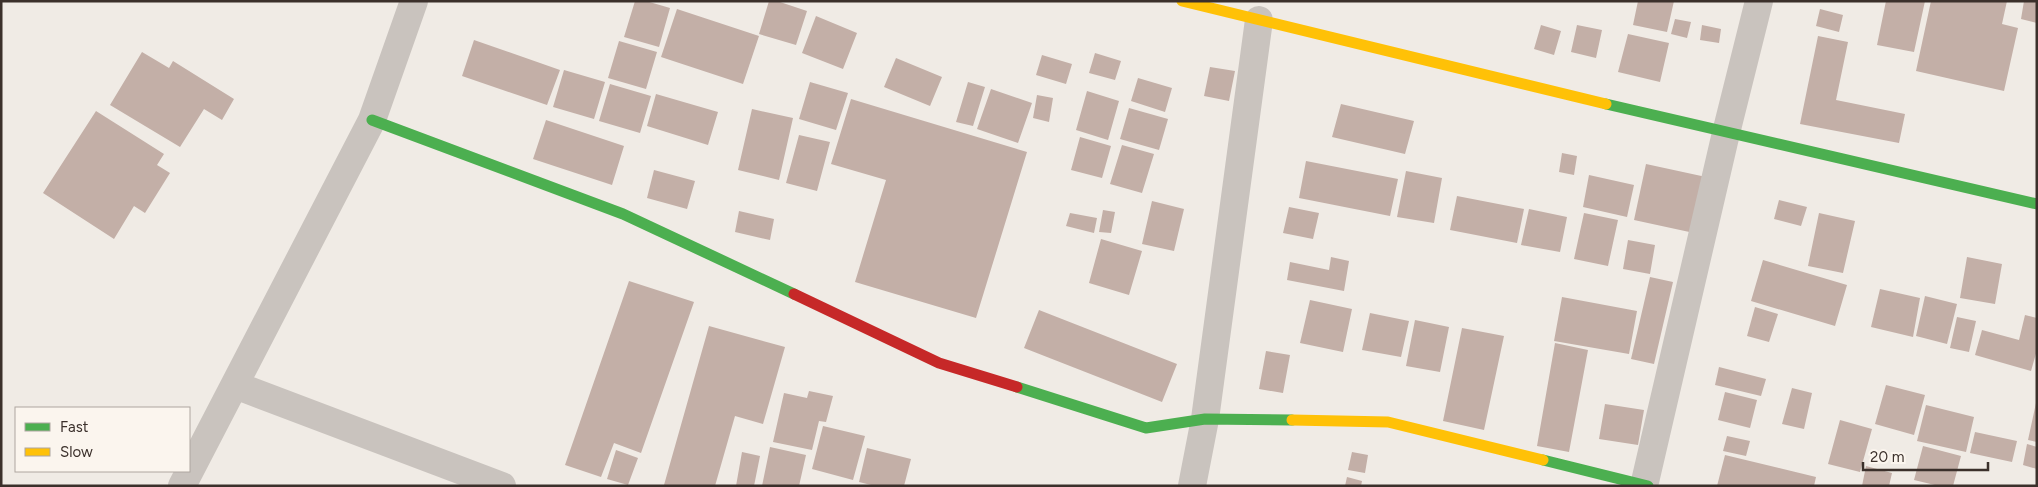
<svg xmlns="http://www.w3.org/2000/svg" width="2038" height="487" font-family="Figtree,sans-serif">
	<style>
		.building { fill: #c3afa7 }
		.lines { fill: none; stroke-linecap: round; stroke-linejoin: round }
		.street { stroke: #c9c3be; stroke-width: 28 }
		.fast { stroke: #4caf50; stroke-width: 11 }
		.slow { stroke: #ffc107; stroke-width: 11 }
		.jam { stroke: #c62828; stroke-width: 11 }
	</style>
	<rect width="100%" height="100%" fill="#f0ebe5"/>
	<path class="building" d="M635,1H646L670,8L659,47L624,37Z
		M769,1H777L807,11L796,45L759,34Z
		M1638,1H1674L1667,32L1633,25Z
		M1886,1H1925L1914,52L1877,45Z
		M1931,1H2007L2002,24L2018,28L2004,91L1916,71Z
		M2024,1H2037V23L2021,19Z
		M677,9L759,36L743,84L661,57Z
		M1820,9L1843,15L1839,32L1816,26Z
		M816,16L857,33L843,69L802,53Z
		M1675,19L1691,22L1687,38L1671,34Z
		M1541,25L1561,31L1554,55L1534,49Z
		M1577,25L1602,30L1596,58L1571,52Z
		M1702,25L1721,29L1719,43L1700,40Z
		M1628,34L1669,43L1660,82L1618,72Z
		M1818,36L1848,42L1836,100L1905,114L1899,143L1800,124Z
		M474,40L560,70L547,105L462,76Z
		M619,41L657,52L646,89L608,78Z
		M142,52L169,68L173,61L234,99L222,120L204,109L180,147L110,105Z
		M1095,53L1121,61L1115,80L1089,73Z
		M1042,55L1072,64L1066,84L1036,75Z
		M896,58L942,77L930,106L884,87Z
		M1210,67L1235,71L1229,101L1204,96Z
		M564,70L605,82L594,119L553,107Z
		M1138,78L1172,88L1165,112L1131,101Z
		M810,82L848,93L836,130L799,119Z
		M968,82L985,87L973,126L956,122Z
		M610,84L651,96L640,133L599,121Z
		M991,89L1032,103L1018,143L977,129Z
		M1087,91L1119,101L1108,140L1076,130Z
		M656,94L718,112L708,145L647,126Z
		M1037,95L1053,98L1049,122L1033,118Z
		M851,99L1027,152L976,318L855,282L886,180L831,164Z
		M1341,104L1414,121L1405,154L1332,137Z
		M1129,108L1168,119L1159,150L1120,139Z
		M752,109L793,118L779,180L738,170Z
		M96,111L164,154L157,165L170,173L145,213L134,206L114,239L43,193Z
		M546,120L624,146L612,185L533,159Z
		M799,135L830,142L817,191L786,183Z
		M1080,137L1111,146L1102,178L1071,170Z
		M1122,145L1154,154L1142,193L1110,184Z
		M1562,153L1577,156L1574,175L1559,172Z
		M1306,161L1398,179L1390,216L1299,198Z
		M1646,164L1706,177L1694,233L1634,220Z
		M654,170L695,181L687,209L647,198Z
		M1406,171L1442,178L1434,223L1397,217Z
		M1589,175L1634,185L1627,217L1583,207Z
		M1457,196L1524,209L1517,243L1450,230Z
		M1779,200L1807,207L1801,226L1774,219Z
		M1152,201L1184,209L1174,251L1142,244Z
		M1289,207L1319,213L1313,239L1283,233Z
		M1529,209L1567,217L1560,252L1521,245Z
		M1103,210L1115,212L1111,233L1099,232Z
		M739,211L774,219L770,240L735,232Z
		M1070,213L1097,218L1094,233L1066,226Z
		M1584,213L1618,220L1608,266L1574,259Z
		M1819,213L1855,221L1843,273L1808,266Z
		M1101,239L1142,251L1129,295L1089,283Z
		M1628,240L1655,245L1650,274L1623,269Z
		M1331,257L1349,261L1344,291L1287,280L1290,262L1329,270Z
		M1967,257L2002,264L1995,304L1960,298Z
		M1763,260L1847,285L1835,326L1751,301Z
		M1650,277L1673,282L1654,364L1631,359Z
		M629,281L694,302L641,453L614,443L601,477L565,465Z
		M1880,289L1920,298L1913,337L1871,327Z
		M1925,296L1957,304L1947,344L1916,336Z
		M1562,297L1637,311L1629,354L1554,341Z
		M1310,300L1352,309L1343,352L1300,343Z
		M1755,307L1778,314L1769,342L1747,336Z
		M1039,310L1177,364L1162,402L1024,348Z
		M1370,313L1409,321L1401,357L1362,350Z
		M2025,315L2037,318V350L2031,371L1975,355L1982,330L2019,340Z
		M1957,317L1976,321L1969,352L1950,348Z
		M1415,320L1449,327L1440,372L1406,366Z
		M709,326L785,347L763,424L735,416L715,486H666L664,485Z
		M1462,328L1504,336L1484,430L1443,421Z
		M1555,343L1588,350L1569,452L1537,446Z
		M1266,351L1290,355L1283,393L1259,389Z
		M1719,367L1766,379L1761,396L1715,385Z
		M1886,385L1925,395L1914,435L1875,424Z
		M1792,388L1812,393L1804,429L1782,424Z
		M809,391L833,396L826,422L819,421L812,450L773,442L784,393L807,398Z
		M1725,392L1757,400L1750,428L1718,420Z
		M2036,403H2037V442L2028,440Z
		M1605,404L1644,410L1638,445L1599,439Z
		M1926,405L1974,417L1966,452L1917,441Z
		M1840,420L1872,429L1860,472L1828,464Z
		M823,426L865,436L853,480L812,469Z
		M1975,432L2017,441L2012,462L1970,453Z
		M1727,436L1750,441L1746,456L1723,451Z
		M2027,444L2037,447V469L2023,465Z
		M1923,446L1961,456L1953,486H1939L1914,480Z
		M770,447L806,455L799,486H762Z
		M867,448L911,459L904,486H875L859,482Z
		M616,450L638,458L628,485L607,479Z
		M742,452L760,456L754,486H736Z
		M1352,452L1368,455L1365,473L1348,470Z
		M1725,455L1816,477L1814,486H1717Z
		M1866,466L1892,473L1889,486H1862Z
		M1347,477L1362,481L1361,486H1345Z"/>
	<g class="lines">
		<path class="street" d="M235,385L502,486
			M182,486L372,120L414,1
			M1192,486L1205,419L1259,20
			M1644,486L1726,133L1759,1"/>
		<path class="fast" d="M1606,104L2037,204
			M372,120L623,214L794,294
			M1017,387L1146,428L1205,419L1292,420
			M1543,460L1648,486"/>
		<path class="slow" d="M1182,1L1606,104
			M1292,420L1388,422L1543,460"/>
		<path class="jam" d="M794,294L939,363L1017,387"/>
	</g>
	<rect width="2038" height="487" fill="none" stroke="#3b302b" stroke-width="5"/>
	<rect x="15" y="407" width="175" height="65" fill="#fbf5ee" stroke="#aea6a0"/>
	<rect x="25" y="423" width="25" height="8" fill="#4caf50" stroke="#aea6a0"/>
	<text x="60" y="432" font-size="15" fill="#3b302b">Fast</text>
	<rect x="25" y="448" width="25" height="8" fill="#ffc107" stroke="#aea6a0"/>
	<text x="60" y="457" font-size="15" fill="#3b302b">Slow</text>
	<path d="M1863 462v8h125v-8" fill="none" stroke="#3b302b" stroke-width="2.5"/>
	<text x="1870" y="462" font-size="15" fill="#3b302b" stroke="#fbf5ee" stroke-width="4" paint-order="stroke">20 m</text>
</svg>
